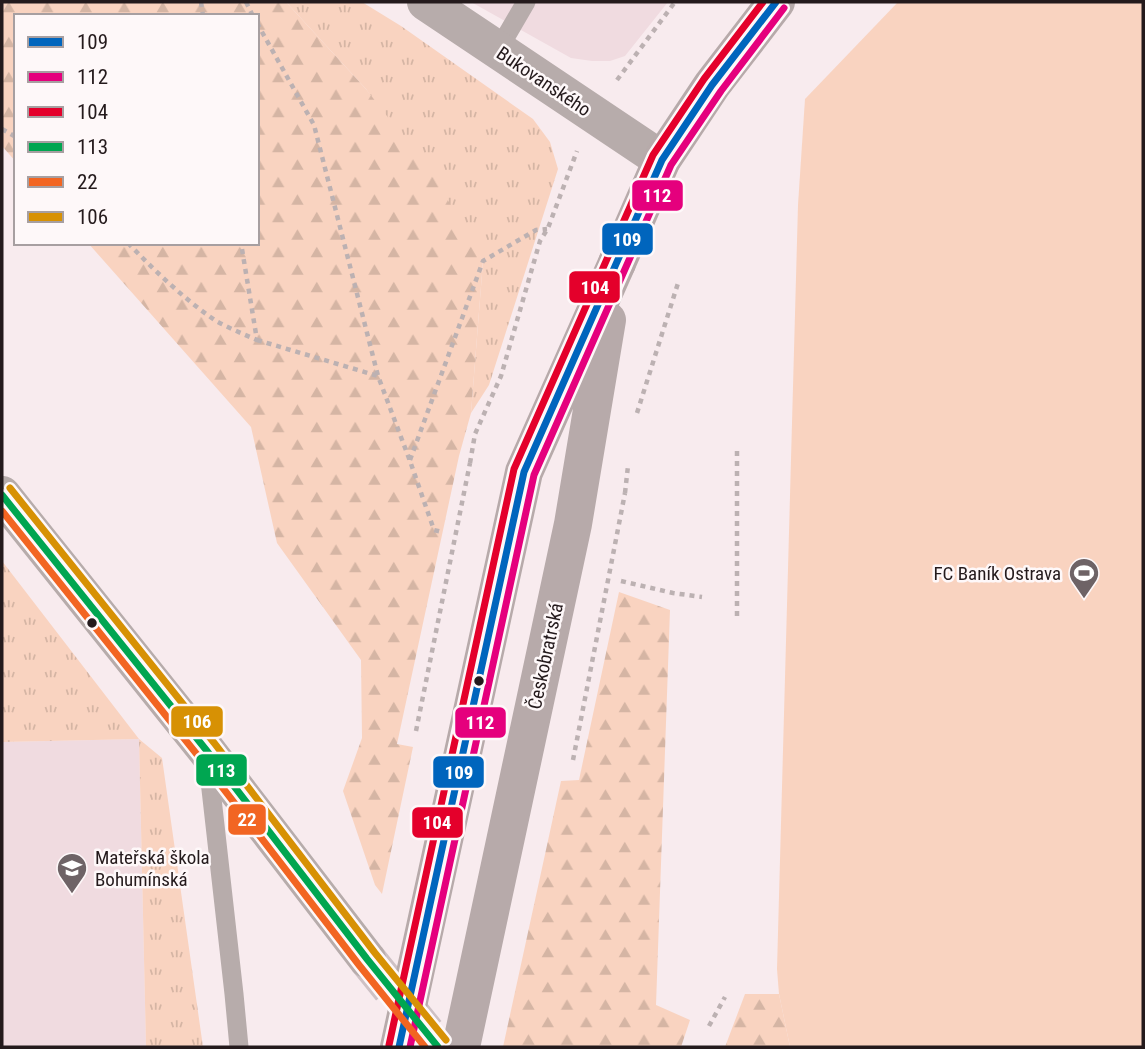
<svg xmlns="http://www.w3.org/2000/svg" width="1145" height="1049" font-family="'Roboto Condensed',sans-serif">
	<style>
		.built { fill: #f0dbe0 }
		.grass { fill: url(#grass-tufts) }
		.forest { fill: url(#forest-firs) }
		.park { fill: #f9d3c0 }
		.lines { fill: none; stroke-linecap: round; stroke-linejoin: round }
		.street-tunnel { stroke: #cec1c4; stroke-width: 38; stroke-dasharray: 38 19; stroke-linecap: butt }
		.path { stroke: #bcb1b2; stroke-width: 4.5; stroke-dasharray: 5 5; stroke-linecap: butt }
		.lane { stroke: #b7acab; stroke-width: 19 }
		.street { stroke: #b7acab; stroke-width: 38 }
		.secondary { stroke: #b7aaaa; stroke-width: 38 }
		.path-bridge { stroke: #bcb1b2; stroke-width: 4.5; stroke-dasharray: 5 5; stroke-linecap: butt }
		.secondary-bridge { stroke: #b7aaaa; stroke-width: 38 }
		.bus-1-casing { stroke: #fef8f9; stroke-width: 12 }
		.bus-2-casing { stroke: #fef8f9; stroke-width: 12 }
		.bus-3-casing { stroke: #fef8f9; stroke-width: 12 }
		.bus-4-casing { stroke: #fef8f9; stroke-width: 12 }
		.bus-5-casing { stroke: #fef8f9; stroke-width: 12 }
		.bus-6-casing { stroke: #fef8f9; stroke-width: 12 }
		.bus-1 { stroke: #0065bd; stroke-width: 7 }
		.bus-2 { stroke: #e5007d; stroke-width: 7 }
		.bus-3 { stroke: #e4002b; stroke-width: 7 }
		.bus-4 { stroke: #00a651; stroke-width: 7 }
		.bus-5 { stroke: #f26522; stroke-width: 7 }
		.bus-6 { stroke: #d79104; stroke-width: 7 }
		.bus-dot { fill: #241a1c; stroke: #fef8f9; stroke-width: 2.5 }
		.labels { text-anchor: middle; stroke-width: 5; stroke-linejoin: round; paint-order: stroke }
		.street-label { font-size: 19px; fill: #241a1c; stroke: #fef8f9 }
		.poi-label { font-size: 19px; fill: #241a1c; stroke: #fef8f9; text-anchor: end }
		.line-badge { stroke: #fef8f9; stroke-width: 2.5 }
		.badge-label { font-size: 19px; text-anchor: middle; font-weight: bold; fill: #fff }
	</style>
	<defs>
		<pattern id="grass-tufts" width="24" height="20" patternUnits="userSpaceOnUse" patternTransform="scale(1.75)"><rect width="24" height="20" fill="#f9d3c0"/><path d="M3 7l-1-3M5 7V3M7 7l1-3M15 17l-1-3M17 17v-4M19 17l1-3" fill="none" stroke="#d5b5a4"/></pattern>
		<pattern id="forest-firs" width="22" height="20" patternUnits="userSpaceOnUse" patternTransform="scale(1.75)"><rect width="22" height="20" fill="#f9d3c0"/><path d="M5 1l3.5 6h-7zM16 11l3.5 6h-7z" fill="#d5b5a4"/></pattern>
	</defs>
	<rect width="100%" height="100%" fill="#f8ebee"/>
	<path class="built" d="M471,2H668L625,56L610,61H592L571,58Z
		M139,739L146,1047H2V742Z"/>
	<path class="grass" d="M286,2H362L401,26L533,119L550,142L558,169L489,385L471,413L483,261L366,89Z
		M2,561L139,739L162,758L203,1047H146L139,739L2,742Z"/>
	<path class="forest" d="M2,2H286L366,89L435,178L483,261L471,413L459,456L397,744L413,747L382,894L375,885L343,791L362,738L361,660L277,543L251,427L88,243H257V16H16V162L2,146Z
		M619,592L670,610L656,1005L690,1020L681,1047H503L561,781L579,780Z
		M745,994H779L790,1047H725Z"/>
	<path class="park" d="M898,2H1143V1047H790L779,994L777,969L798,205L805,99Z"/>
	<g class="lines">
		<path class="street-tunnel" d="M367,959L438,1047"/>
		<path class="path" d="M201,2L203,16
			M246,2L253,16
			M257,23L314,125L378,376L410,461L434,530L442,532
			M617,80L675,2
			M2,129L16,137
			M128,243C155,271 184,299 216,321C229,328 243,334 257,340L241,243
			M257,340L378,376
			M637,413L679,280
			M410,460L483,261L536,230L547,229
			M470,463L475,434L501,376L540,241L548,228L577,151
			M625,493L628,466
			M621,581L673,593L702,597
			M737,616V448
			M709,1026L725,997"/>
		<path class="lane" d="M498,50L526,2
			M208,763L234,994L239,1047"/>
		<path class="street" d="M426,2L662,160
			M2,495L207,751L367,959"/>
		<path class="secondary" d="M617,263L662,160L712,85L776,2"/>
		<path class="path-bridge" d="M416,731L470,463
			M573,760L625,493"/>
		<path class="secondary-bridge" d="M399,1047L524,472L617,263
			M461,1047L573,524L607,320"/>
		<g class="bus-1-casing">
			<path id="bus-1" d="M399,1047L524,472L662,160L712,85L776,2"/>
		</g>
		<g class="bus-2-casing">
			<path id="bus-2" d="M410,1047L534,475L671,165L721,91L784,8"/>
		</g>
		<g class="bus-3-casing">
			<path id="bus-3" d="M389,1045L514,469L653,155L704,79L763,2"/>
		</g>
		<g class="bus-4-casing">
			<path id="bus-4" d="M2,495L207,751L367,959L438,1047"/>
		</g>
		<g class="bus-5-casing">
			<path id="bus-5" d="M2,511L199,757L359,965L425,1047"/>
		</g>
		<g class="bus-6-casing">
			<path id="bus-6" d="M10,488L215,744L375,953L446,1040"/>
		</g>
		<use href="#bus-1" class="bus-1"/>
		<use href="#bus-2" class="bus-2"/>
		<use href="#bus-3" class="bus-3"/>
		<use href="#bus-4" class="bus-4"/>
		<use href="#bus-5" class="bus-5"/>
		<use href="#bus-6" class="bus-6"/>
	</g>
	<defs>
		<g id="stadium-pin" transform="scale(1.575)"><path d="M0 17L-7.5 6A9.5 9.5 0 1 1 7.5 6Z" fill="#6e6366" stroke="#fef8f9"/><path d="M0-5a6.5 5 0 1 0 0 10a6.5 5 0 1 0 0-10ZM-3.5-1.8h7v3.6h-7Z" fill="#fff"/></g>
		<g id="school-pin" transform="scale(1.575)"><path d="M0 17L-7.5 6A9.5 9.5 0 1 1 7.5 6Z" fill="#6e6366" stroke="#fef8f9"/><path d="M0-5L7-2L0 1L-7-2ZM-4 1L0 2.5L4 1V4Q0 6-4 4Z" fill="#fff"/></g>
	</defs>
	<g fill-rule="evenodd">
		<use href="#stadium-pin" x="1084" y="573"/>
		<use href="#school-pin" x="72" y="868"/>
	</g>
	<g class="bus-dot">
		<circle cx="92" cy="623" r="6"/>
		<circle cx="479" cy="681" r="6"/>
	</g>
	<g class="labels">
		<g class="street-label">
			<text transform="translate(544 81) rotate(34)" y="7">Bukovanského</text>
			<text transform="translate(545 656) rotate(-78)" y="7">Českobratrská</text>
		</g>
		<g class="poi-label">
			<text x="1061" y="580">FC Baník Ostrava</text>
			<text x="95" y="864" text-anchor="start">Mateřská škola<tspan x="95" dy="22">Bohumínská</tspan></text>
		</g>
	</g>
	<g class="line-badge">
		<rect x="631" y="179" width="53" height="33" rx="7" fill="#e5007d"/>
		<rect x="601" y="222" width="53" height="34" rx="7" fill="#0065bd"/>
		<rect x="568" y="270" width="53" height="34" rx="7" fill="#e4002b"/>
		<rect x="170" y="705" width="54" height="33" rx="7" fill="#d79104"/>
		<rect x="454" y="706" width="53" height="33" rx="7" fill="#e5007d"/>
		<rect x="195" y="753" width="53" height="34" rx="7" fill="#00a651"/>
		<rect x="432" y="755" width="53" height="34" rx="7" fill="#0065bd"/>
		<rect x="227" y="803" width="40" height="33" rx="7" fill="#f26522"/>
		<rect x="411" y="806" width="53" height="33" rx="7" fill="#e4002b"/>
	</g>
	<g class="badge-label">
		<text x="657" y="202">112</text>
		<text x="627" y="246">109</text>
		<text x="595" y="294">104</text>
		<text x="197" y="728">106</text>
		<text x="480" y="729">112</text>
		<text x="221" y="777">113</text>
		<text x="459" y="779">109</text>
		<text x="247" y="826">22</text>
		<text x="437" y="829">104</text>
	</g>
	<rect width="1145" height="1049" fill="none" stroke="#241a1c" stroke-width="7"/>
	<rect x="14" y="14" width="245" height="231" fill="#fef8f9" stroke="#a79fa1" stroke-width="2"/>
	<rect x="28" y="37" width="35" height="10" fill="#0065bd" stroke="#a79fa1" stroke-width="2"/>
	<text x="77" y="49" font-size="21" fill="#241a1c">109</text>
	<rect x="28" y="72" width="35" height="10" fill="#e5007d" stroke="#a79fa1" stroke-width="2"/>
	<text x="77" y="84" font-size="21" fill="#241a1c">112</text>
	<rect x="28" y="107" width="35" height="10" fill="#e4002b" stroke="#a79fa1" stroke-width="2"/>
	<text x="77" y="119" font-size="21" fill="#241a1c">104</text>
	<rect x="28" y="142" width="35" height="10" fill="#00a651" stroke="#a79fa1" stroke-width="2"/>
	<text x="77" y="154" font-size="21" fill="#241a1c">113</text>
	<rect x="28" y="177" width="35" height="10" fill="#f26522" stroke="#a79fa1" stroke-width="2"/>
	<text x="77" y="189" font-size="21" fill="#241a1c">22</text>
	<rect x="28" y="212" width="35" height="10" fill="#d79104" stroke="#a79fa1" stroke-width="2"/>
	<text x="77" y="224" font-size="21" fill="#241a1c">106</text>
</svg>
